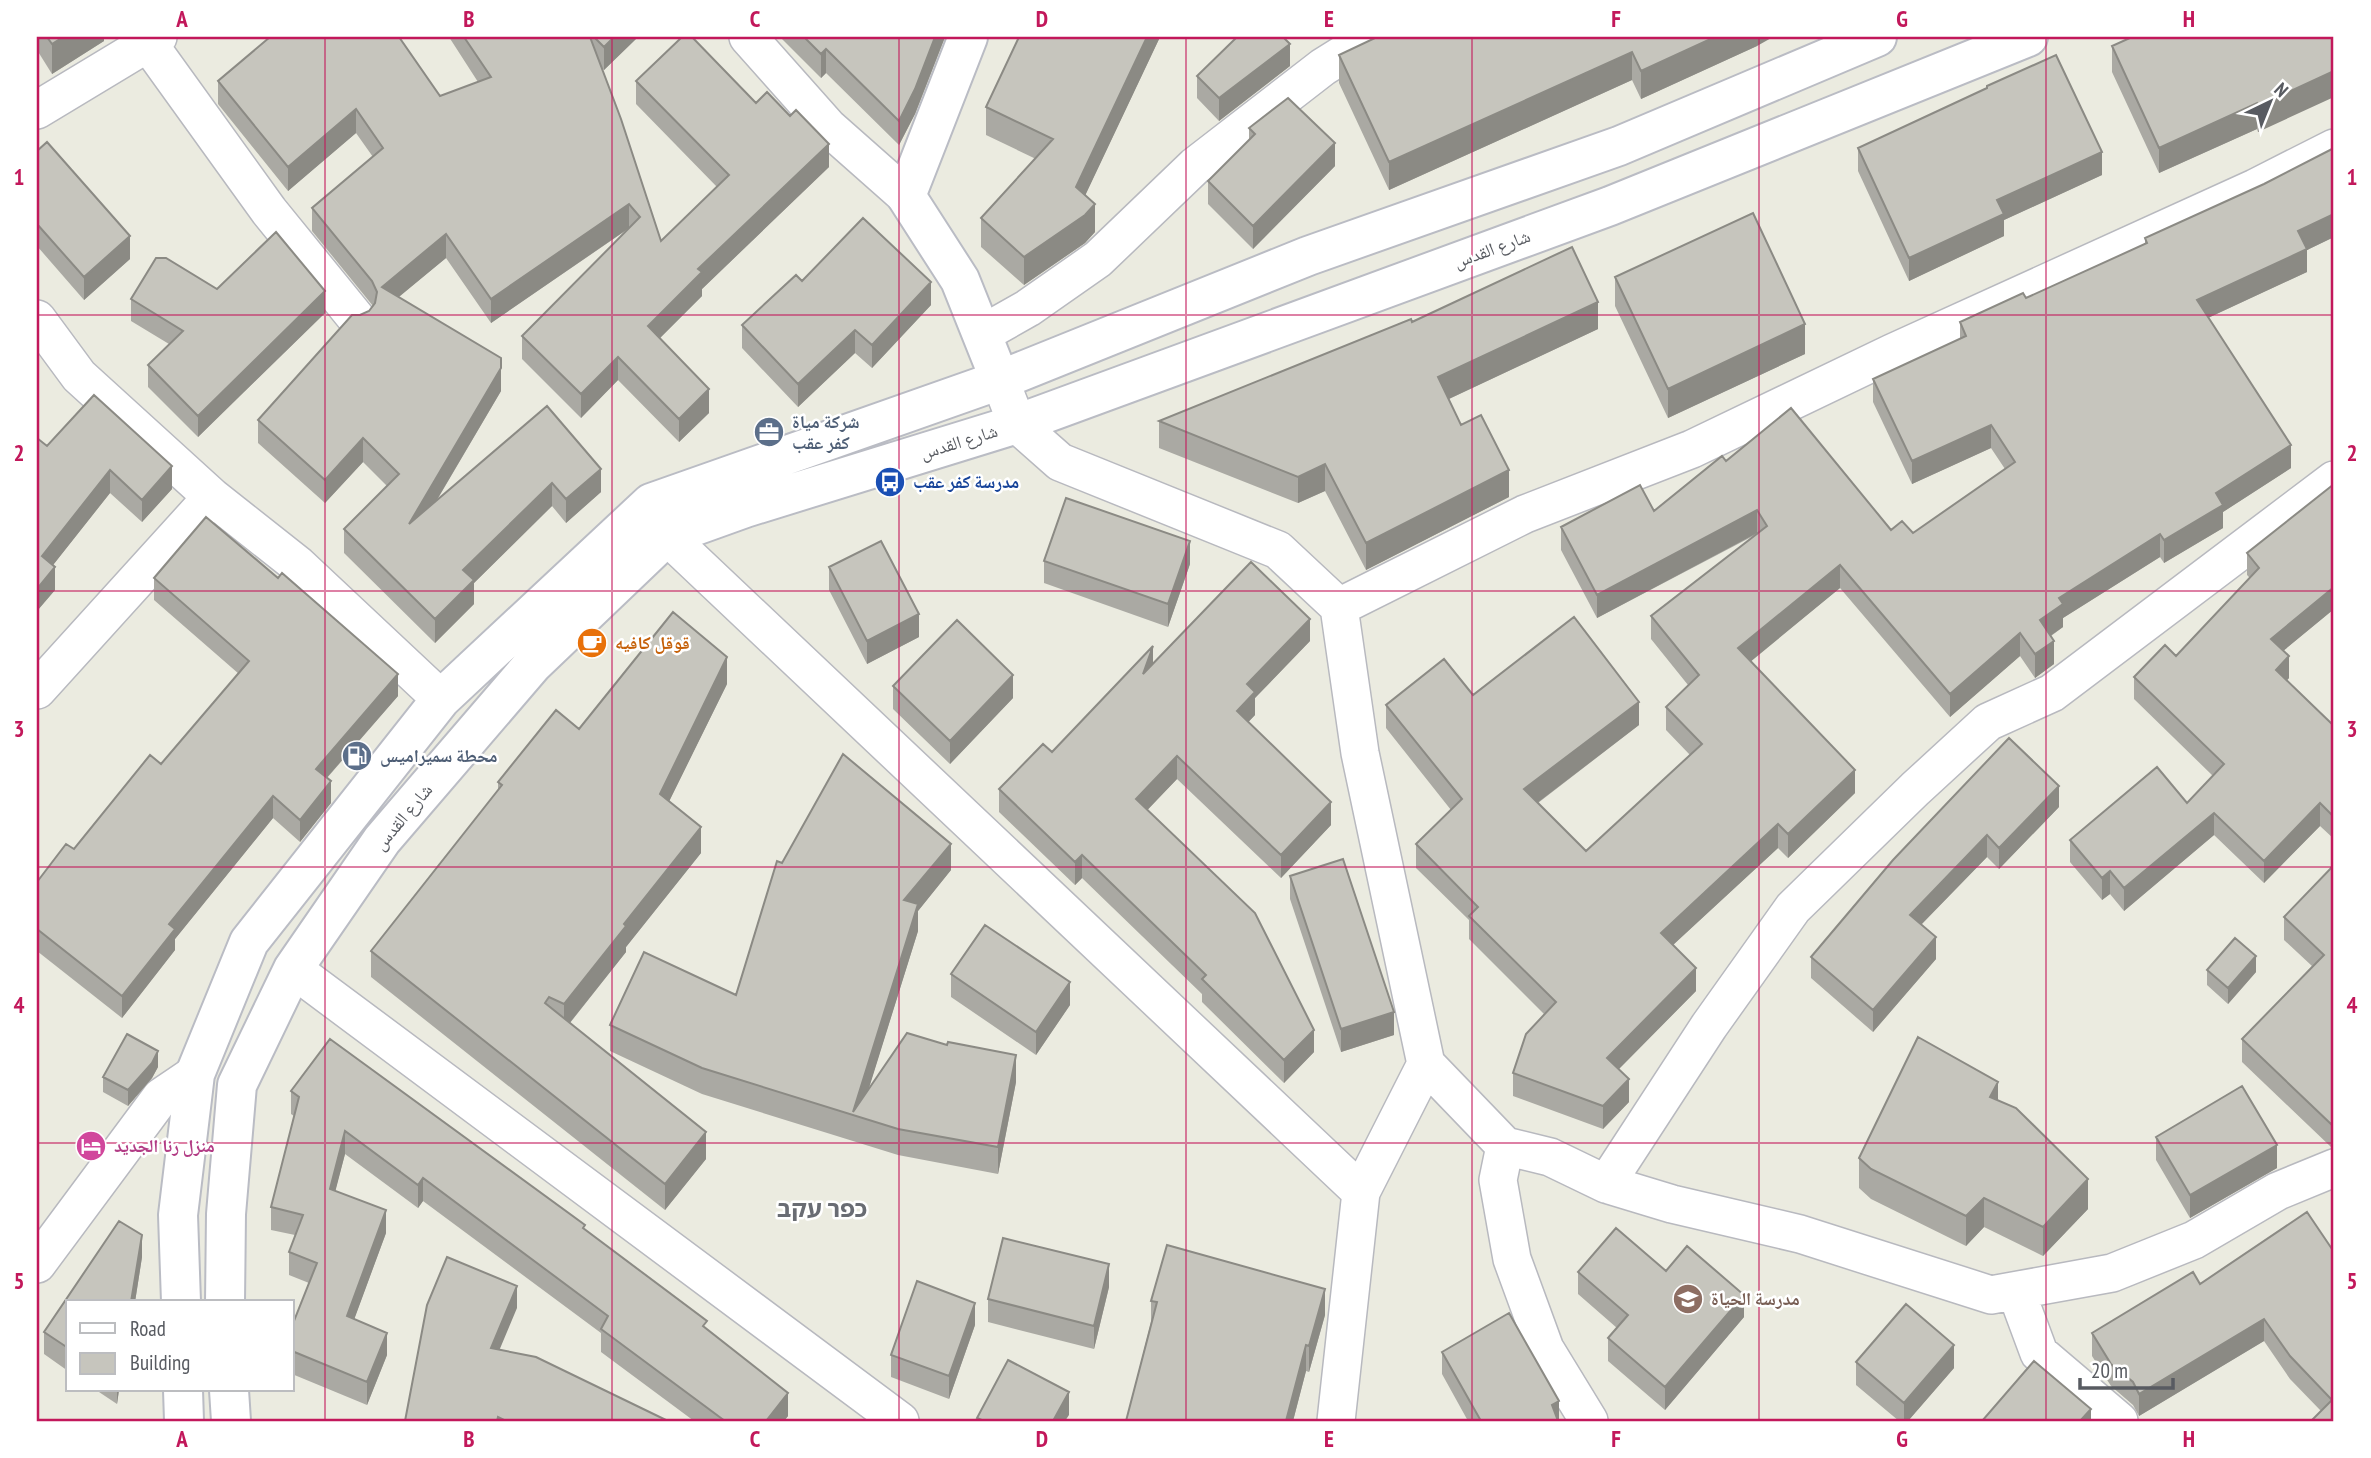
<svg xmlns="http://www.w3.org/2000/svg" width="2371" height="1458" font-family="'PT Sans Narrow','Noto Naskh Arabic','Noto Sans Hebrew',sans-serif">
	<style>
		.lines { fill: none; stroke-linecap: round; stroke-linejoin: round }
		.street-casing { stroke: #b8b9bf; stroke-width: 40 }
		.secondary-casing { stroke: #babcc4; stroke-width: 42 }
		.street { stroke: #fff; stroke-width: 37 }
		.secondary { stroke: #fff; stroke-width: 38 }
		.wall { fill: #aaa9a3 }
		.shaded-wall { fill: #8b8a84 }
		.building { fill: #c6c5bd; stroke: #8b8a84; stroke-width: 2 }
		.grid { fill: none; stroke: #c2185b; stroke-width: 2; stroke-opacity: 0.55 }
		.labels { text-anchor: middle; stroke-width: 5; stroke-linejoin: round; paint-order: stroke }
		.street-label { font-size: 18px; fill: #585b61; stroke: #fff }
		.service-label { font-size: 18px; font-weight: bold; fill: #4e5e75; stroke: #fff; text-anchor: start }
		.transit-label { font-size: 18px; font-weight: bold; fill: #164399; stroke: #fff; text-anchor: start }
		.food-label { font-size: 18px; font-weight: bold; fill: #c56008; stroke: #fff; text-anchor: start }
		.hotel-label { font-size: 18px; font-weight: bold; fill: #b23c85; stroke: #fff; text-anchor: start }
		.education-label { font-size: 18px; font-weight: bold; fill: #785e54; stroke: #fff; text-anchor: start }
		.district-label { font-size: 24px; font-weight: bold; fill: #696c73; stroke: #fff }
		.neatline { fill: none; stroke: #c2185b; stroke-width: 2.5 }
		.grid-label { font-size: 23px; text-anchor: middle; font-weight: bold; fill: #c2185b }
	</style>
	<rect width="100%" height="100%" fill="#ebebe0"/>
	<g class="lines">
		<g class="street-casing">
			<path id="street" d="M748,37L828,127L906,196
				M148,43L269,211L356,318
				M37,110L158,37
				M37,319L79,376L212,497
				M982,334L1028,308L1098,259L1195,166L1323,67L1371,37
				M1000,380L1017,424L1060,462L1278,550L1339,607L1360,753L1426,1064L1361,1192L1336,1421
				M667,536L1361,1192
				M1339,607L1525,514L1692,449L1892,353L2255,188L2334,148
				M37,690L212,497L298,565L441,699
				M293,969L900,1421
				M1426,1064L1505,1146L1550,1157L1606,1184L1709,1026L1793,908L1915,789L1988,722L2052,693L2334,480
				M1505,1146L1498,1180L1512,1259L1545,1349L1589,1421
				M1606,1184L1672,1204L1800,1234L1991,1295L2112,1273L2194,1240L2278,1191L2334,1168
				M37,1264L161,1097L195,1074
				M2016,1291L2039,1353L2119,1421"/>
		</g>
		<g class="secondary-casing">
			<path id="secondary" d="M968,37L906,196L960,280L1000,380
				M181,1302L178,1215L195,1074L249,942L441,699L651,503L1000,380L1308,256L1619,146L1877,37
				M225,1302L226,1214L237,1085L293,969L382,840L533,664L667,536L745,508L1017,424L1610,206L2028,37
				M183,1390L184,1421
				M229,1390L231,1421"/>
		</g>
		<use href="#street" class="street"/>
		<use href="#secondary" class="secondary"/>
	</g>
	<path class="wall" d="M37,37H104V41L52,74L37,50Z
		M449,37H638L604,70L602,69L661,241L717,187L636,104V81L756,103L829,167L702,289V296L660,338L709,413L679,442L618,380L581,418L522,359V336L628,229L491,323L446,258L398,297L501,391L437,500L547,406L601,492L566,523L552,506L474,583V604L435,643L344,553V529L387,486L363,462L325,503L258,443V420L360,315L369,311L373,306L312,231V208L373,157L356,133L288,191L218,104V81L440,96L478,82Z
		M780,37H945L915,114L899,145L826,73L821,78Z
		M1019,37H1160L1085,195L1095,232L1085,243L1024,285L981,247V218L1036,159L986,135V107Z
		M2334,37L2258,132L2257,129L2159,173L2112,72V46Z
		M1757,46L1641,99L1632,80L1389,190L1339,83V55Z
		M1290,66L1219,121L1197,98V76Z
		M1987,86L2102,175L2004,220V236L1909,281L1858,171V148L1987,88Z
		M1249,128L1335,166L1253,249L1208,204V181L1249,140Z
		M2334,148V237L2307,250V272L2208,318L2291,468L2223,512V528L2164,563L2160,557L2063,618V627L2051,636L2054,664L2035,678L2020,656L1950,717L1840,588L1750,661L1855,793L1788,858L1778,848L1673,945L1696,991L1619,1069L1629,1102L1603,1129L1513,1096V1073L1544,1014L1469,939V920L1416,868V844L1451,810L1386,728V705L1473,695L1639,725L1538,803L1586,851L1690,755L1666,730V707L1688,685L1651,639V616L1757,534L1597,618L1561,550V527L1654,511L1726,461L1891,530L1913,533L2005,469L1991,448L1912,484L1873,402V379L1960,339V322L2026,298L2145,244V238L2264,184Z
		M37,151L130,259L84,300L37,246Z
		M1615,277L1805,354L1668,418L1615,306Z
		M802,281L931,305L872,368L855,353L798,407L742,348V325Z
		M217,289L325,313L198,437L148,387V365L169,344L131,321V299Z
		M1412,322L1598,329L1449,399L1461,425L1509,497L1366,570L1325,491L1298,503L1159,448V421Z
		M37,438L47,446L172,489L142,522L110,493L53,565L55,590L37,611Z
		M2334,484V609L2283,651L2289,678L2287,680L2334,726V839L2320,826L2264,883L2214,835L2124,911L2110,894L2102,900L2070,862V840L2187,803L2213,776L2134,699V677L2176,656L2250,578L2247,575V553Z
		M1044,561L1190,564L1168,627L1044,583Z
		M829,567L919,637L867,664L829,590Z
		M154,578L398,696L327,778L331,803L300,842L273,818L175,939V950L122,1018L37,951V882L74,849L161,764L239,674L154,600Z
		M1310,641L1255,698V715L1248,722L1331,825L1281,878L1177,779L1147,810L1314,1052L1284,1083L1202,1002V994L1082,878L1075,885L999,812V789L1052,752L1153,664Z
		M727,684L669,801L701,853L626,947V952L570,1023L706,1159L665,1210L371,977V951L498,790V782L579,729Z
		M893,686L1013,698L950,764L893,709Z
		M2059,807L1999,869L1987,857L1921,925L1936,959L1873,1032L1811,978V957L1893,860Z
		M782,863L951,870L918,911V931L868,1090L1016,1082L998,1174L898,1155L702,1094L610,1051V1025L736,995Z
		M2334,865V1144L2331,1147L2242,1062V1039L2312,966L2284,940V917Z
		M1290,876L1394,1035L1341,1052L1290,899Z
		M2207,970L2256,972L2228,1004L2207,985Z
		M951,974L1070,1005L1036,1055L951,997Z
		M158,1067L152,1078L128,1106L103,1092V1077Z
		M291,1091L585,1230L707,1329L788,1416L784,1421H694L601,1352V1333L423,1201L418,1208L345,1154L335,1191L386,1233L354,1319L387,1355L367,1405L292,1374V1326L309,1283L289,1275V1252L295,1235L271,1230V1207L294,1116L291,1114Z
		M1998,1100L2088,1209L2043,1256L1984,1227L1966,1246L1871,1199L1859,1188V1158Z
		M2156,1137L2277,1168L2190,1218L2156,1160Z
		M2307,1212L2334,1421L2321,1411L2290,1379L2264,1341L2139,1416L2133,1405L2111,1386L2092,1356V1333L2200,1284Z
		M119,1221L142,1235V1257L135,1302H68V1371L44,1354V1332Z
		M1666,1271L1744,1317L1665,1410L1608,1361V1338L1617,1328L1578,1294V1272Z
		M1109,1287L1094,1349L988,1322V1299Z
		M1151,1301L1325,1315L1309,1372L1306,1371L1293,1421H1126L1151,1322Z
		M975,1325L949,1399L891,1377V1355Z
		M1442,1352L1559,1421H1468L1442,1374Z
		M1856,1362L1954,1368L1908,1421H1899L1856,1385Z
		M96,1390H119L117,1404Z"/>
	<path class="shaded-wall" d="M63,37H104V41L52,74V44Z
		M614,37H638L604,70V47Z
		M935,37H945L915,114L899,145V121Z
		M1147,37H1160L1076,215V187Z
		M1715,37H1773L1757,46L1641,99V71Z
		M1290,44V66L1219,121V98Z
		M826,49V73L821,78V54Z
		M1632,52V80L1389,190V162Z
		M2334,71V97L2258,132V106Z
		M2257,103V129L2159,173V148Z
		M356,109V133L288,191V167Z
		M1335,143V166L1253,249V226Z
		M829,144V167L702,289V296L648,350V326L698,269Z
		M2102,152V175L2004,220V236L1909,281V258L1997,200Z
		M629,204V228L491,323V299Z
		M1095,204V232L1085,243L1024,285V257Z
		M2334,214V237L2307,250V272L2197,323V300L2298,231Z
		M446,234V258L382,311V287Z
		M130,236V259L84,300V277Z
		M931,282V305L872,368V345Z
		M325,291V313L198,437V416Z
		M1598,302V329L1438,404V377Z
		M1805,324V354L1668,418V389Z
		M855,330V353L798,407V384Z
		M618,357V380L581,418V394Z
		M501,368V391L409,547V524Z
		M709,389V413L679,442V419Z
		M1991,425V448L1912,484V461Z
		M363,438V462L325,503V480Z
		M2291,445V468L2223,512V528L2164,563V540L2216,493Z
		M1325,464V491L1298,503V477Z
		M172,466V489L142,522V500Z
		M601,469V492L566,523V499Z
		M110,470V493L42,579V556Z
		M1509,470V497L1366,570V543Z
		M552,483V506L474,583V604L435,643V619L463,570Z
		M1757,510V533L1597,618V595Z
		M2160,534V557L2063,618V627L2040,643V620L2059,598Z
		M1190,541V564L1168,627V604Z
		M1840,565V588L1738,672V648Z
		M55,567V590L37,611V589Z
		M2334,587V609L2271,661V639Z
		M919,614V637L867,664V641Z
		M1310,619V641L1255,698V715L1237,734V711L1247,684Z
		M2020,633V656L1950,717V694Z
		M2054,641V664L2035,678V654Z
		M1153,646V669L1143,674Z
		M2289,656V678L2276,692V670Z
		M727,657V684L660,820V794Z
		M398,674V696L316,790V769Z
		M1013,675V698L950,764V741Z
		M1639,702V725L1524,813V789Z
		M1177,756V779L1136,822V799Z
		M1855,770V793L1788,858V834Z
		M331,781V803L300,842V820Z
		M2059,786V807L1999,869V848Z
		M273,796V818L175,939V950L122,1018V996L169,924Z
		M1331,802V825L1281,878V855Z
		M2320,803V826L2264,883V861Z
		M2214,813V835L2124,911V888Z
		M1778,824V848L1661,956V933Z
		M701,827V853L626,947V952L564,1030V1004L624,924Z
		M1987,835V857L1910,936V915Z
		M951,844V870L918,911V931L860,1117L853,1112L904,900Z
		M1082,855V878L1075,885V862Z
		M2110,871V894L2102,900V878Z
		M1936,937V959L1873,1032V1010Z
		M2256,956V972L2228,1004V988Z
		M1696,968V991L1607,1081V1058Z
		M1070,982V1005L1036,1055V1032Z
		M1394,1012V1035L1341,1052V1029Z
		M1314,1030V1052L1284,1083V1060Z
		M158,1051V1067L152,1078L128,1106V1090Z
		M1016,1055V1082L998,1174V1147Z
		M1629,1079V1102L1603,1129V1106Z
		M1998,1082V1112L1990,1097Z
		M2334,1121V1144L2331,1147V1124Z
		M345,1131V1154L330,1212V1189Z
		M706,1132V1159L665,1210V1184Z
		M2277,1145V1168L2190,1218V1195Z
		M423,1178V1201L418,1208V1185Z
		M2088,1179V1209L2043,1256V1227Z
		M1984,1198V1227L1966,1246V1216Z
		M386,1210V1233L347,1339V1316Z
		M142,1235V1257L135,1302H131Z
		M1109,1264V1287L1094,1349V1326Z
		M517,1286V1308L491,1370V1348Z
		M1325,1289V1315L1309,1372V1346Z
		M1744,1295V1317L1665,1410V1387Z
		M975,1303V1325L949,1399V1376Z
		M2264,1319V1341L2139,1416V1394Z
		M387,1333V1355L367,1405V1382Z
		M1306,1345V1371L1293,1421H1286Z
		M1954,1345V1368L1908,1421H1904V1403Z
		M117,1390H119L117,1404Z
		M1069,1392V1415L1065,1421H1053Z
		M788,1393V1416L784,1421H766Z
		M1559,1401V1421H1552V1405Z
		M2091,1409V1421H2080Z"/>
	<path class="building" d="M47,37H63L52,44Z
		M270,37H399L440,96L491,77L464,37H590L621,119L661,241L729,175L636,81L682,37H692L756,103L767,92L790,116L796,110L829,144L698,269L702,272L648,326L709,389L679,419L618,357L581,394L522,336L640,217L629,204L491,299L446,234L382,287L501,358V368L409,524L547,406L601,469L566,499L552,483L463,570L474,580L435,619L344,529L399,474L363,438L325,480L258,420L352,315H360L369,311L375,303L377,292L372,281L312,208L383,148L356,109L288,167L218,81Z
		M594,37H614L604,47Z
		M804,37H935L915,89L899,121L826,49L821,54Z
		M1019,37H1147L1076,187L1095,204L1085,215L1024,257L981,218L1053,139L986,107Z
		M1237,37H1283L1290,44L1219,98L1197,76Z
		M1377,37H1715L1641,71L1632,52L1389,162L1339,55Z
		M2132,37H2334V71L2258,106L2257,103L2159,148L2112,46Z
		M2056,55L2102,152L1997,200L2004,214L1909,258L1858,148L1987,88V86Z
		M1288,98L1335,143L1253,226L1208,181L1255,134L1249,128Z
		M47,142L130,236L84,277L37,224V151Z
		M2334,148V214L2298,231L2307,249L2197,300L2291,445L2216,493L2223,505L2164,540L2160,534L2059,598L2063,604L2040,620L2054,641L2035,654L2020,633L1950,694L1840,565L1738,648L1855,770L1788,834L1778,824L1661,933L1696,968L1607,1058L1629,1079L1603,1106L1513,1073L1526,1034L1556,1002L1469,916L1478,907L1416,844L1462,799L1386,705L1444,659L1473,695L1574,617L1639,702L1524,789L1586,851L1702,744L1666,707L1699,675L1651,616L1767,526L1757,510L1597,595L1561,527L1640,485L1654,511L1722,456L1726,461L1791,408L1891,530L1902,521L1913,533L2015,462L1991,425L1912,461L1873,379L1966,336L1960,322L2023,293L2026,298L2147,243L2145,238L2264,184Z
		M1753,213L1805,324L1668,389L1615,277Z
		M863,218L931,282L872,345L855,330L798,384L742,325L796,275L802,281Z
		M276,232L325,291L198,416L148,365L183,331L131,299L156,258H166L217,289Z
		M1572,247L1598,302L1438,377L1461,425L1481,415L1509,470L1366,543L1325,464L1298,477L1159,421L1411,319L1412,322Z
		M94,395L172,466L142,500L110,470L42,556L55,567L37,589V438L47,446Z
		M2334,484V587L2271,639L2289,656L2276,670L2334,726V817L2320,803L2264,861L2214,813L2124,888L2110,871L2102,878L2070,840L2157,767L2187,803L2224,764L2134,677L2165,645L2176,656L2259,568L2247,553Z
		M1066,498L1190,541L1168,604L1044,561Z
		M206,517L278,578L282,573L398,674L316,769L331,781L300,820L273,796L169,924L175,929L122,996L37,929V882L66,844L74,849L150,755L161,764L249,661L154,578Z
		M881,541L919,614L867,641L829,567Z
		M1251,562L1310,619L1247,684L1255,692L1237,711L1331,802L1281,855L1177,756L1136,799L1255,913L1314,1030L1284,1060L1202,979L1206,975L1082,855L1075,862L999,789L1043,744L1052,752L1153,646L1143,674Z
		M673,612L727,657L660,794L701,827L624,924L626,926L564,1004L549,997L545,1003L706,1132L665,1184L371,951L502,785L498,782L556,710L579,729Z
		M957,620L1013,675L950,741L893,686Z
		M2009,738L2059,786L1999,848L1987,835L1910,915L1936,937L1873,1010L1811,957L1893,860Z
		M843,754L951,844L904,900L918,904L853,1112L907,1033L947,1045L948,1042L1016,1055L998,1147L898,1129L702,1068L610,1025L644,952L736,995L777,861L782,863Z
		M1343,859L1394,1012L1341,1029L1290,876Z
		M2334,865V1121L2331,1124L2242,1039L2324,955L2284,917Z
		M985,925L1070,982L1036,1032L951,974Z
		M2235,938L2256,956L2228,988L2207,970Z
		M127,1034L158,1051L152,1063L128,1090L103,1077Z
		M1918,1037L1998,1082L1990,1097L2016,1108L2088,1179L2043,1227L1984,1198L1966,1216L1871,1169L1859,1158Z
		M330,1039L585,1225L583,1228L707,1321L703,1326L788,1393L766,1421H725L601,1329L608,1316L423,1178L418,1185L345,1131L330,1189L386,1210L347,1316L387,1333L367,1382L292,1351V1326L317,1263L289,1252L303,1215L271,1207L299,1097L291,1091Z
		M2242,1086L2277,1145L2190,1195L2156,1137Z
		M2307,1212L2334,1252V1421H2311L2332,1400L2290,1356L2264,1319L2139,1394L2133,1382L2111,1364L2092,1333L2193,1272L2200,1284Z
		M119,1221L142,1235L131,1302H68V1348L44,1332Z
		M1616,1228L1666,1271L1687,1246L1744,1295L1665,1387L1608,1338L1628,1315L1578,1272Z
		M1003,1238L1109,1264L1094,1326L988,1299Z
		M1167,1245L1325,1289L1309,1346L1306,1345L1286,1421H1126L1157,1302L1151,1301Z
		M447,1257L517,1286L491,1348L536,1357L668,1421H506L498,1417L497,1421H405L427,1305Z
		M917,1281L975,1303L949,1376L891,1355Z
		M1906,1304L1954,1345L1904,1403L1856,1362Z
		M1509,1313L1559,1401L1552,1405L1558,1421H1481L1442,1352Z
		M1008,1360L1069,1392L1053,1421H984L977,1418Z
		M2034,1361L2091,1409L2080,1421H1982Z"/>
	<path class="grid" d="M325,37V1421M612,37V1421M899,37V1421M1186,37V1421M1472,37V1421M1759,37V1421M2046,37V1421M37,315H2334M37,591H2334M37,867H2334M37,1143H2334"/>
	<defs>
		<g id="office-disc" transform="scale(1.575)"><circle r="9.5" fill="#5c6f8a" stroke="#fff"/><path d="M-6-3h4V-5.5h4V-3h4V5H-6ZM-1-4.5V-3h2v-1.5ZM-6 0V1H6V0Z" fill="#fff"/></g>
		<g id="bus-disc" transform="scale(1.575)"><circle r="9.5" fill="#1a4fb4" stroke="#fff"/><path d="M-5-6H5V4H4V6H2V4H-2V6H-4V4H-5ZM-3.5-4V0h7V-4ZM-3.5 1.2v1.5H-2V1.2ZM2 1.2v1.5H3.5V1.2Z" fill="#fff"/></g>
		<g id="cafe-disc" transform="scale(1.575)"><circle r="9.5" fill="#e8710a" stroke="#fff"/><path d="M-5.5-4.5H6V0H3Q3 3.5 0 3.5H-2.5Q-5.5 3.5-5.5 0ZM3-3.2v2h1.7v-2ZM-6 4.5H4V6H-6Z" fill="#fff"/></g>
		<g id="fuel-disc" transform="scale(1.575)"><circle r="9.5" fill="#5c6f8a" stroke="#fff"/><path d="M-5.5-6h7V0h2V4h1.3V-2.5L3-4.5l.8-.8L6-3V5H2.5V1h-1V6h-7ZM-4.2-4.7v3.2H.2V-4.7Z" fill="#fff"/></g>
		<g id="hotel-disc" transform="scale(1.575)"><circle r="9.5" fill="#d1479c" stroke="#fff"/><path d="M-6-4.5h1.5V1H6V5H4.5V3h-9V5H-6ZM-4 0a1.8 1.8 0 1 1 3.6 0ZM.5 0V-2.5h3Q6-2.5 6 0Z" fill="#fff"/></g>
		<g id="school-disc" transform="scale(1.575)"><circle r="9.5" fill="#8d6e63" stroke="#fff"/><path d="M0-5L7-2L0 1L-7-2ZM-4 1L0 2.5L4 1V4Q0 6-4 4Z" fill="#fff"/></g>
	</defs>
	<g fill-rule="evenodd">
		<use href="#office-disc" x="769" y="432"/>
		<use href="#bus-disc" x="890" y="482"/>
		<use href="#cafe-disc" x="592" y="643"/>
		<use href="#fuel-disc" x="357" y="756"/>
		<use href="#hotel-disc" x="91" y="1146"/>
		<use href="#school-disc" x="1688" y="1299"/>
	</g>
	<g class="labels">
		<g class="street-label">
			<text transform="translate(1492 249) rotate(-20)" y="6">شارع القدس</text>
			<text transform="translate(959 442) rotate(-17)" y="6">شارع القدس</text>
			<text transform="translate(403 817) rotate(-50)" y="6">شارع القدس</text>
		</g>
		<g class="service-label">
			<text x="792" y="428">شركة مياة<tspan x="792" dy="21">كفر عقب</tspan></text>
			<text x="380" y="762">محطة سميراميس</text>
		</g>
		<g class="transit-label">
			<text x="913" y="488">مدرسة كفر عقب</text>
		</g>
		<g class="food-label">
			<text x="615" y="649">قوقل كافيه</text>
		</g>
		<g class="hotel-label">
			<text x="114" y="1152">منزل رنا الجديد</text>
		</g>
		<g class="education-label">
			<text x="1711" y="1305">مدرسة الحياة</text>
		</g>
		<g class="district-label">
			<text x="822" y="1217">כפר עקב</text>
		</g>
	</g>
	<rect width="2371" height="1458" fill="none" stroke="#ffffff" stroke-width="77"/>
	<rect x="66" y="1300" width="228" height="91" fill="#ffffff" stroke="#bcbdc0" stroke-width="2"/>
	<rect x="80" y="1323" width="35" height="10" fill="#ffffff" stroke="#bcbdc0" stroke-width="2"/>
	<text x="130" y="1336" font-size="21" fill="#585b61">Road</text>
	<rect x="80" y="1353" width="35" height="21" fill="#c6c5bd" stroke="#bcbdc0" stroke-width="2"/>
	<text x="130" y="1370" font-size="21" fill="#585b61">Building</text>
	<g transform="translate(2270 102) rotate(43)" stroke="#ffffff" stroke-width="5" paint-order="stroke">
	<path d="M0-5L12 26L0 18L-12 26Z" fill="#585b61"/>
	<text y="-10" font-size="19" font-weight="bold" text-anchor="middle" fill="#585b61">N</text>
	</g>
	<path d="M2080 1378v10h93v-10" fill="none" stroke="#585b61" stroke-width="3.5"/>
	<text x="2091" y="1378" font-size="21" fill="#585b61" stroke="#ffffff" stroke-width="5" paint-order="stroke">20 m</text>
	<rect x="38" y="38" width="2294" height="1382" class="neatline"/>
	<g class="grid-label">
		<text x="182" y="27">A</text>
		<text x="469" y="27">B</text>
		<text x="755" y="27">C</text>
		<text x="1042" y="27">D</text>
		<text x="1329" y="27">E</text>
		<text x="1616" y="27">F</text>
		<text x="1902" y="27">G</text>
		<text x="2189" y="27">H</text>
		<text x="19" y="185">1</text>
		<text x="2352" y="185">1</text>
		<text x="19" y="461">2</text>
		<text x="2352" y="461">2</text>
		<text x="19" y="737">3</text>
		<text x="2352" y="737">3</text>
		<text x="19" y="1013">4</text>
		<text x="2352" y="1013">4</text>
		<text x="19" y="1289">5</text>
		<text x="2352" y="1289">5</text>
		<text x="182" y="1447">A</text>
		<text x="469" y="1447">B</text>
		<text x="755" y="1447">C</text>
		<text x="1042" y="1447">D</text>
		<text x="1329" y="1447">E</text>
		<text x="1616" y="1447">F</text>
		<text x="1902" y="1447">G</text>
		<text x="2189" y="1447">H</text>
	</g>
</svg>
